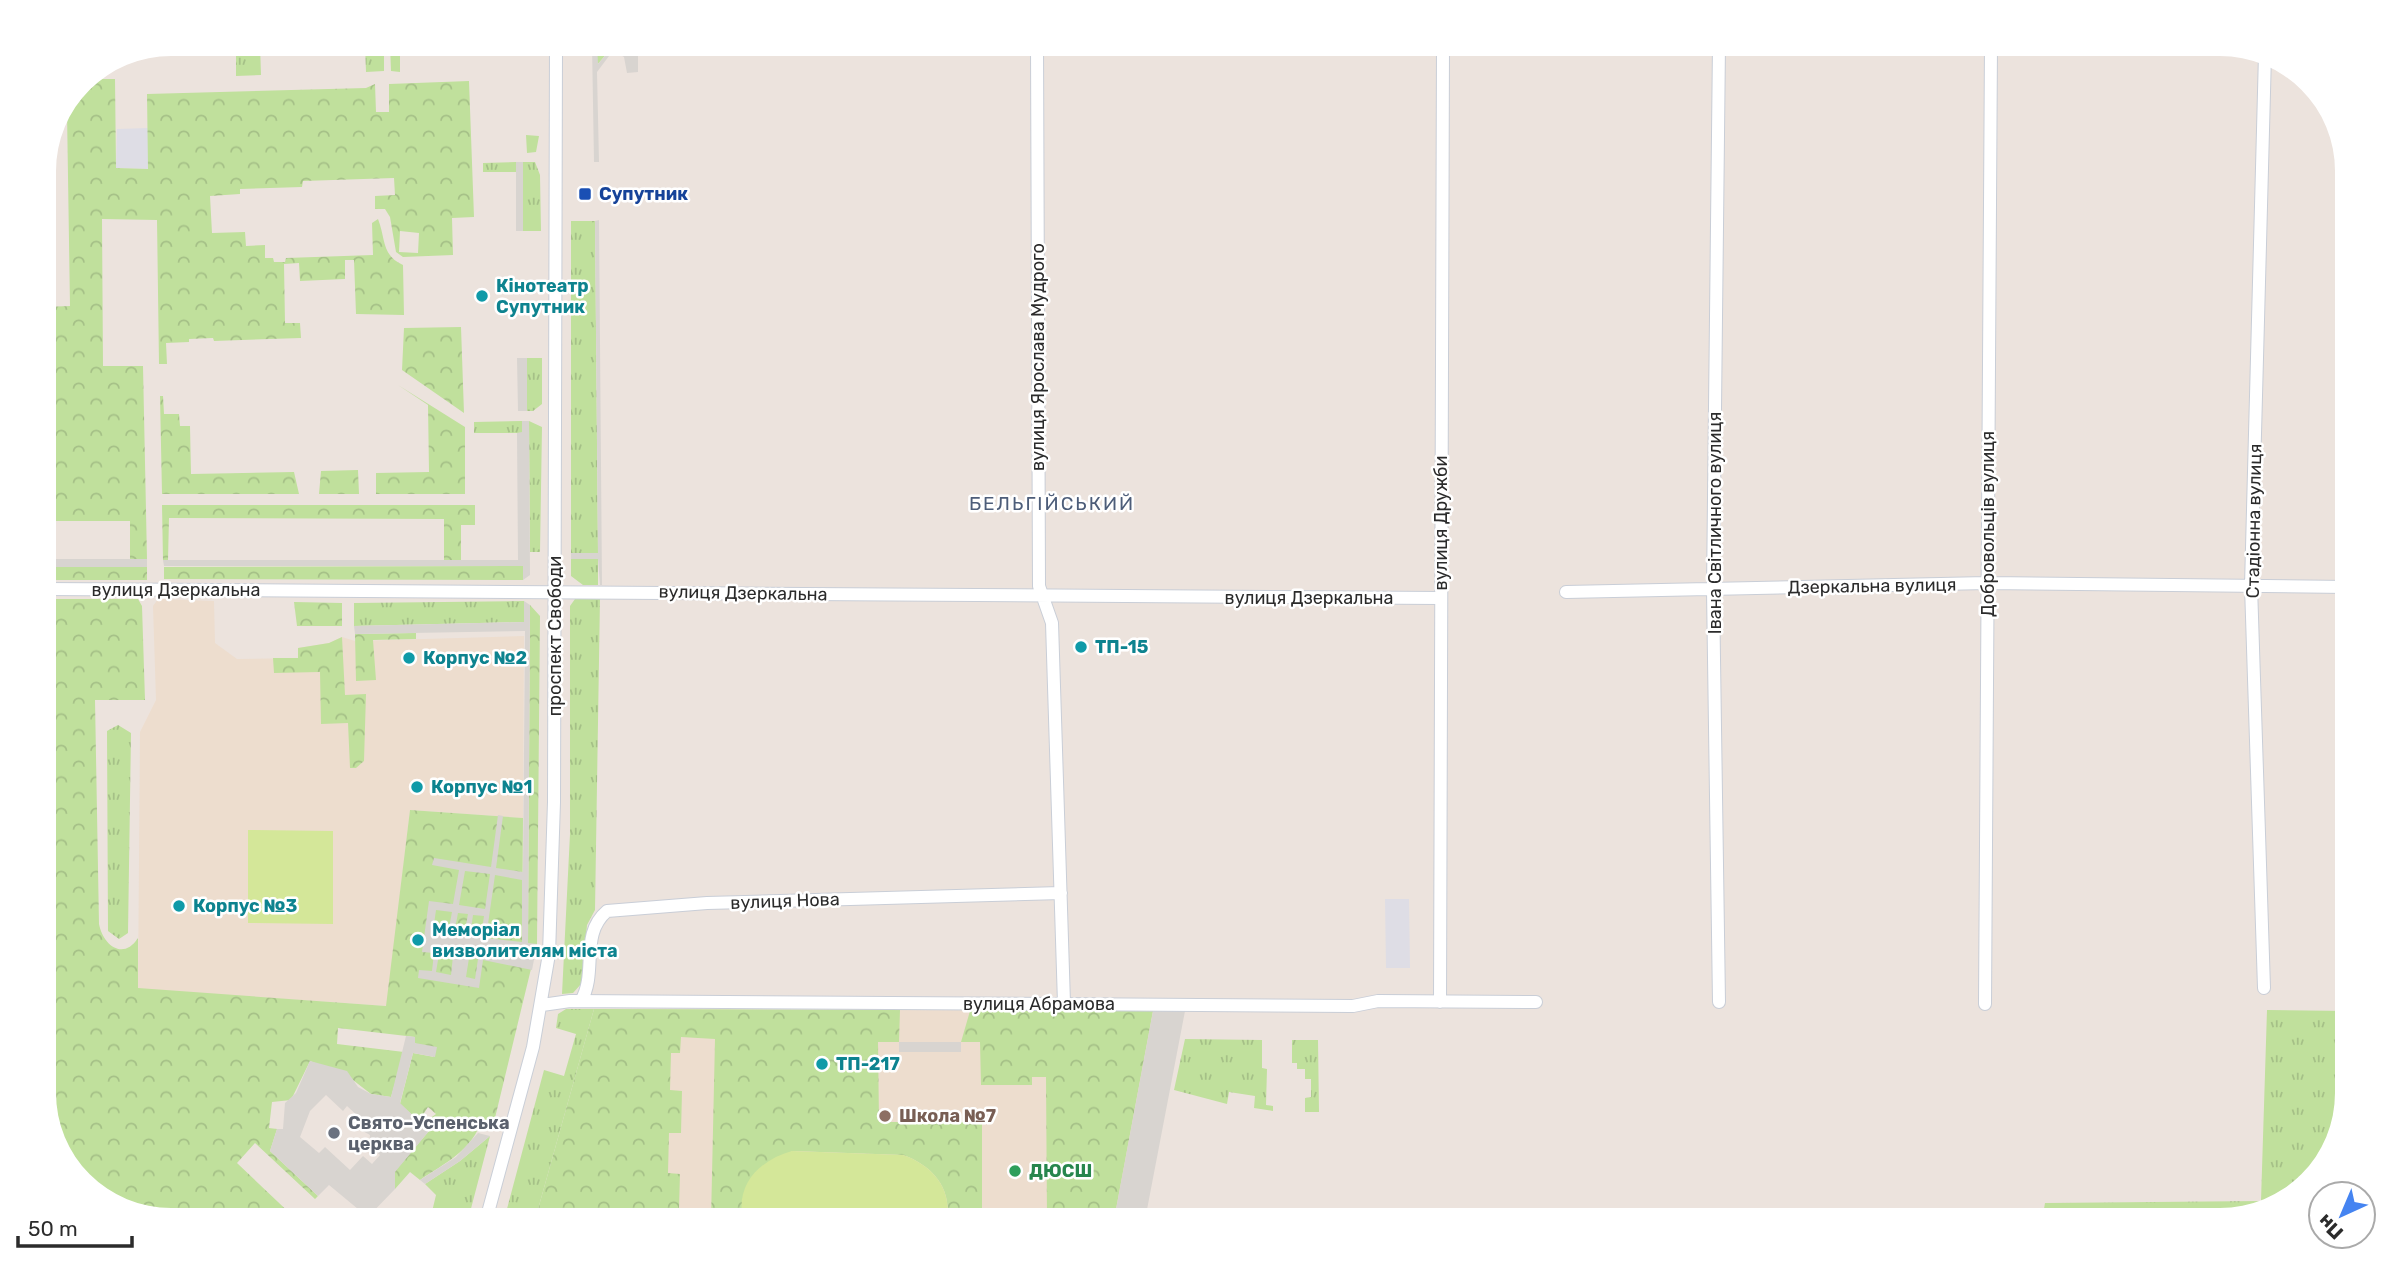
<svg xmlns="http://www.w3.org/2000/svg" width="2391" height="1264" font-family="Rubik,sans-serif">
	<style>
		.industrial { fill: #dedde5 }
		.education { fill: #edddce }
		.grass { fill: url(#grass-tufts) }
		.forest { fill: url(#forest-crowns); fill-rule: evenodd }
		.pitch { fill: #d4e799 }
		.plaza { fill: #d8d4d0; fill-rule: evenodd }
		.lines { fill: none; stroke-linecap: round; stroke-linejoin: round }
		.street-casing { stroke: #c9ced7; stroke-width: 14 }
		.street { stroke: #fff; stroke-width: 12 }
		.transit-dot { fill: #1a4fb4; stroke: #fff; stroke-width: 2.5 }
		.culture-dot { fill: #0f9aa8; stroke: #fff; stroke-width: 2.5 }
		.education-dot { fill: #8d6e63; stroke: #fff; stroke-width: 2.5 }
		.worship-dot { fill: #6b7280; stroke: #fff; stroke-width: 2.5 }
		.leisure-dot { fill: #2e9e5b; stroke: #fff; stroke-width: 2.5 }
		.labels { text-anchor: middle; stroke-width: 5; stroke-linejoin: round; paint-order: stroke }
		.transit-label { font-size: 18px; font-weight: bold; fill: #164399; stroke: #fff; text-anchor: start }
		.culture-label { font-size: 18px; font-weight: bold; fill: #0d838f; stroke: #fff; text-anchor: start }
		.street-label { font-size: 18px; fill: #2b2b2b; stroke: #fff }
		.education-label { font-size: 18px; font-weight: bold; fill: #785e54; stroke: #fff; text-anchor: start }
		.worship-label { font-size: 18px; font-weight: bold; fill: #5b616d; stroke: #fff; text-anchor: start }
		.leisure-label { font-size: 18px; font-weight: bold; fill: #27864d; stroke: #fff; text-anchor: start }
		.neighbourhood-label { font-size: 19px; letter-spacing: 2px; fill: #4d5d79; stroke: #fff }
	</style>
	<defs>
		<pattern id="grass-tufts" width="24" height="20" patternUnits="userSpaceOnUse" patternTransform="scale(1.75)"><rect width="24" height="20" fill="#c0e09c"/><path d="M3 7l-1-3M5 7V3M7 7l1-3M15 17l-1-3M17 17v-4M19 17l1-3" fill="none" stroke="#a5c087"/></pattern>
		<pattern id="forest-crowns" width="20" height="18" patternUnits="userSpaceOnUse" patternTransform="scale(1.75)"><rect width="20" height="18" fill="#c0e09c"/><path d="M2 6a3 3 0 1 1 6 0M12 15a3 3 0 1 1 6 0" fill="none" stroke="#a5c087"/></pattern>
	</defs>
	<rect width="100%" height="100%" fill="#ece3dd"/>
	<path class="industrial" d="M148,128L149,169L116,168L117,129Z
		M1385,899H1409L1410,968H1386Z"/>
	<path class="education" d="M158,599L214,601L215,643L237,659L298,658V648L329,643L342,637L355,641L524,636L523,818L410,810L387,1006L138,989L140,732L156,700L153,606Z
		M634,1009L1153,1011L1115,1220H640Z"/>
	<path class="grass" d="M236,44H260L261,75L236,76Z
		M365,44H384V71L366,72Z
		M390,44H400V72L391,71Z
		M526,135L539,136L536,152L527,153Z
		M516,162V172H483V163Z
		M523,162H535L540,175L541,231H523Z
		M571,221H595L598,554L571,553Z
		M527,358H542V404L533,411H527Z
		M522,421V433H474V422Z
		M529,421L542,427L540,552H530Z
		M571,559H598V585H583L571,576Z
		M581,597L600,598L595,910L587,925L582,983L573,993L562,994L570,834V606L575,599Z
		M524,601V622L354,626V603Z
		M118,725L131,733L128,933L119,939L108,931L107,731Z
		M566,1009H594L535,1220H504L544,1070L564,1076L576,1034L556,1028L558,1014Z
		M2267,1010L2347,1011V1093L2334,1150L2284,1203L2220,1220H2042L2045,1203L2261,1201Z
		M1185,1039L1262,1040V1068L1267,1069L1266,1105L1273,1106V1111L1254,1108L1255,1096L1229,1092L1227,1104L1174,1090Z
		M1292,1040H1318L1319,1112H1305V1098L1311,1097V1079H1305V1069H1297V1063H1292Z
		M490,1136L468,1220H430L436,1195L425,1184L460,1161Z"/>
	<path class="forest" d="M597,44H615L597,65Z
		M84,79H115L116,168L148,169L147,94L366,88L375,84L376,112H389V84L469,81L474,217L452,218L453,255L403,257L396,252L390,217L385,209H375V196L395,195L394,178L303,181L302,187L240,189V194L210,196L212,233L245,232L246,246L265,245V258H273L274,262H285L286,258L373,255L372,223L378,219C386,239 381,255 403,265L404,315L356,314L354,260H345V279L300,281L299,263L284,264L285,323H300L301,338L214,341L213,338L189,339V342L166,343L167,364H159L157,220L102,219L103,366H143L147,559H130V521H44V307L70,306L67,112ZM400,231L419,233L418,253L399,252Z
		M461,327L464,413L402,370L404,328Z
		M398,385L465,427V494H376V473L429,472L428,405Z
		M160,396H163L164,414H179L180,426H190L191,474L294,472L299,494H162Z
		M358,470L359,494H319L321,471Z
		M162,505H475V525H461V560H444V519L169,518L168,560H163Z
		M523,566V580L164,579V567Z
		M44,567H147V580H44Z
		M44,599H138L142,606L145,700H95L99,924C103,945 123,961 138,938V988L386,1006L410,810L523,818L522,942L528,943L530,605L540,616L537,944L494,1122L482,1119C473,1150 445,1163 420,1180L410,1172L395,1189L394,1172L429,1131L422,1124L436,1114L428,1107L419,1121L400,1104L413,1053L434,1057L415,1043V1037L338,1028L337,1044L404,1052L391,1097L371,1094L349,1077L310,1061L291,1100L272,1102L269,1128L277,1129L270,1151L318,1196L315,1199L255,1143L237,1163L297,1220H171L114,1207L65,1164L44,1102Z
		M294,602L342,603V626H297Z
		M416,633V639L373,640L376,680L356,681L355,634Z
		M342,637L345,695L366,694L364,761L356,768H350L348,723L321,724L320,672L274,673L273,658H298V648L329,643Z
		M594,1009L900,1010L899,1042H878L879,1122H982V1220H947C952,1188 932,1165 903,1155L792,1151L742,1212L743,1220H711L715,1039L681,1037L680,1053H671L670,1090L682,1091L681,1133H669L668,1173L680,1174L679,1209H668V1220H535Z
		M970,1011H1153L1114,1220H1047L1046,1077H1032V1085H981L980,1042H961Z"/>
	<path class="pitch" d="M248,830L333,831V924L248,923Z
		M792,1151L903,1155C932,1165 952,1188 947,1220H743C735,1184 760,1160 792,1151Z"/>
	<path class="plaza" d="M592,44H597L598,64L615,44H638V72L627,73L624,57L617,53L609,56L597,72L599,162H594Z
		M516,162H523V231H516Z
		M599,220L602,585H600L598,559H571V553H598L595,221Z
		M517,358H527V411H518Z
		M522,421H529L530,575L523,580V566H164L163,560H518L517,433L522,432Z
		M44,559H147V567H44Z
		M524,601L530,605L528,943L537,944L532,970L483,960L479,988L418,978L419,970L432,971L434,953L422,952L429,901L453,904L459,870L432,865L434,858L491,867L498,815L503,816L496,868L523,872L525,631L355,634L354,626L524,622ZM465,871L490,874L485,909L459,905ZM495,875L522,880V942L486,938ZM436,910L452,912L448,933L433,931ZM458,913L468,914L464,935L454,934ZM473,915L484,916L481,937L470,936ZM439,954L453,956L451,975L436,972ZM469,958L478,959L475,979L466,977Z
		M1153,1011H1185L1145,1220H1114Z
		M406,1036L415,1037V1043L437,1047L435,1057L413,1053L400,1103L429,1131L395,1172V1189L365,1220L362,1217L364,1214L329,1185L318,1196L270,1151L277,1129H283L285,1103L296,1093L310,1061L347,1071L358,1087L371,1094L391,1097ZM326,1095L343,1111L347,1106L362,1120L361,1130L370,1135L369,1145L380,1155L372,1164L363,1156L350,1170L325,1147L319,1153L300,1137L310,1111Z
		M899,1042H961V1052H899Z
		M478,1133L490,1136L460,1161L425,1184L420,1180L456,1157Z"/>
	<g class="lines">
		<g class="street-casing">
			<path id="street" d="M1037,44L1039,586L1052,623L1064,1003
				M44,589C510,589 975,598 1441,598
				M1566,592L1987,583L2347,587
				M2264,988L2251,586L2265,54
				M581,1001C598,972 579,935 607,911L707,903L1061,893
				M1440,1002L1443,44
				M1719,1002L1713,590L1719,44
				M1985,1004L1991,44
				M542,1005L570,1001L1353,1006L1378,1001L1536,1002
				M486,1220L533,1047L549,954L554,802L556,44"/>
		</g>
		<use href="#street" class="street"/>
	</g>
	<rect class="transit-dot" x="578" y="187" width="14" height="14" rx="3.5"/>
	<g class="culture-dot">
		<circle cx="482" cy="296" r="7"/>
		<circle cx="1081" cy="647" r="7"/>
		<circle cx="409" cy="658" r="7"/>
		<circle cx="417" cy="787" r="7"/>
		<circle cx="179" cy="906" r="7"/>
		<circle cx="418" cy="940" r="7"/>
		<circle cx="822" cy="1064" r="7"/>
	</g>
	<circle class="education-dot" cx="885" cy="1116" r="7"/>
	<circle class="worship-dot" cx="334" cy="1133" r="7"/>
	<circle class="leisure-dot" cx="1015" cy="1171" r="7"/>
	<g class="labels">
		<g class="transit-label">
			<text x="599" y="200">Супутник</text>
		</g>
		<g class="culture-label">
			<text x="496" y="292">Кінотеатр<tspan x="496" dy="21">Супутник</tspan></text>
			<text x="1095" y="653">ТП-15</text>
			<text x="423" y="664">Корпус №2</text>
			<text x="431" y="793">Корпус №1</text>
			<text x="193" y="912">Корпус №3</text>
			<text x="432" y="936">Меморіал<tspan x="432" dy="21">визволителям міста</tspan></text>
			<text x="836" y="1070">ТП-217</text>
		</g>
		<g class="street-label">
			<text transform="translate(1038 357) rotate(-90)" y="6">вулиця Ярослава Мудрого</text>
			<text transform="translate(2254 521) rotate(-89)" y="6">Стадіонна вулиця</text>
			<text transform="translate(1441 523) rotate(-90)" y="6">вулиця Дружби</text>
			<text transform="translate(1715 523) rotate(-90)" y="6">Івана Світличного вулиця</text>
			<text transform="translate(1988 524) rotate(-90)" y="6">Добровольців вулиця</text>
			<text transform="translate(1872 586) rotate(-1)" y="6">Дзеркальна вулиця</text>
			<text x="176" y="596">вулиця Дзеркальна</text>
			<text transform="translate(743 593) rotate(1)" y="6">вулиця Дзеркальна</text>
			<text x="1309" y="604">вулиця Дзеркальна</text>
			<text transform="translate(555 636) rotate(-90)" y="6">проспект Свободи</text>
			<text transform="translate(785 901) rotate(-2)" y="6">вулиця Нова</text>
			<text x="1039" y="1010">вулиця Абрамова</text>
		</g>
		<g class="education-label">
			<text x="899" y="1122">Школа №7</text>
		</g>
		<g class="worship-label">
			<text x="348" y="1129">Свято–Успенська<tspan x="348" dy="21">церква</tspan></text>
		</g>
		<g class="leisure-label">
			<text x="1029" y="1177">ДЮСШ</text>
		</g>
		<g class="neighbourhood-label">
			<text x="1052" y="510">БЕЛЬГІЙСЬКИЙ</text>
		</g>
	</g>
	<path d="M0 0H2391V1264H0ZM171 56H2220A115 115 0 0 1 2335 171V1093A115 115 0 0 1 2220 1208H171A115 115 0 0 1 56 1093V171A115 115 0 0 1 171 56Z" fill="#fff" fill-rule="evenodd"/>
	<g transform="translate(2342 1215) rotate(224)"><circle r="33" fill="#ffffff" stroke="#aaaaaa" stroke-width="2"/>
	<path d="M0-5L12 26L0 18L-12 26Z" fill="#4584f1"/>
	<text y="-10" font-size="19" font-weight="bold" text-anchor="middle" fill="#2b2b2b">Пн</text>
	</g>
	<path d="M18 1236v10h114v-10" fill="none" stroke="#2b2b2b" stroke-width="3.5"/>
	<text x="28" y="1236" font-size="21" fill="#2b2b2b" stroke="#ffffff" stroke-width="5" paint-order="stroke">50 m</text>
</svg>
